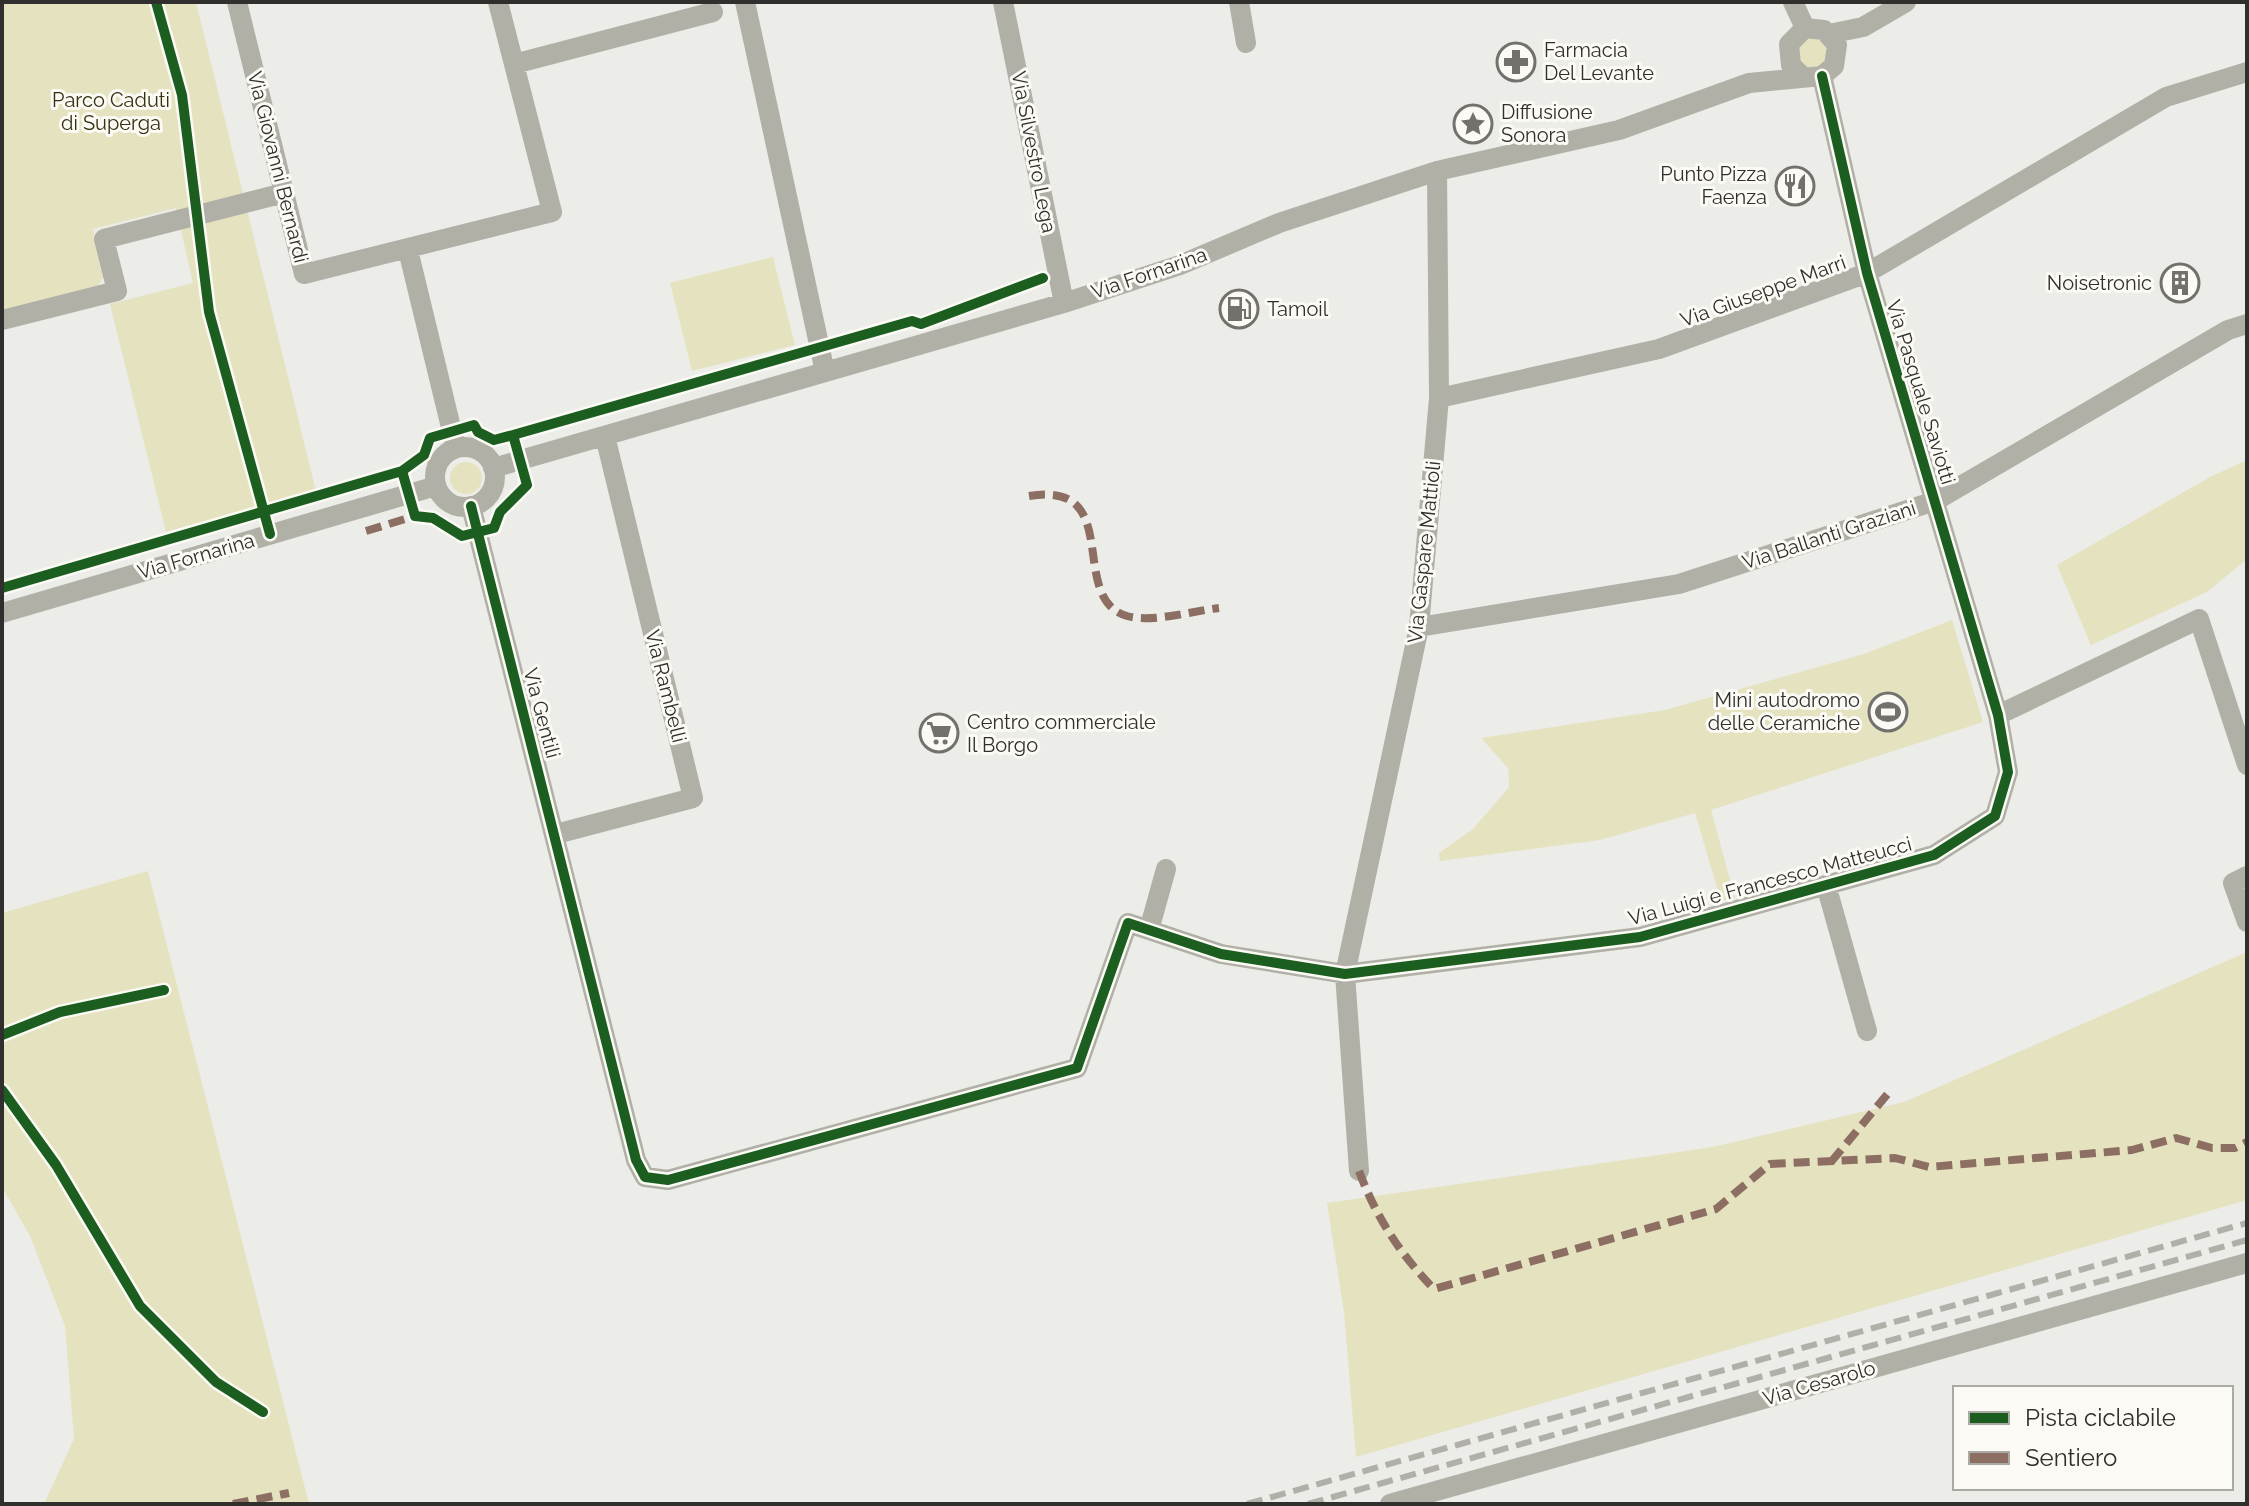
<svg xmlns="http://www.w3.org/2000/svg" width="2249" height="1506" font-family="Raleway,sans-serif">
	<style>
		.green { fill: #e5e2c0 }
		.lines { fill: none; stroke-linecap: round; stroke-linejoin: round }
		.street { stroke: #b0b0a7; stroke-width: 20 }
		.rail { stroke: #b0afa8; stroke-width: 6; stroke-dasharray: 16 8; stroke-linecap: butt }
		.quiet { stroke: #8d6e63; stroke-width: 8; stroke-dasharray: 16 8; stroke-linecap: butt }
		.cycleway-casing { stroke: #fbfaf4; stroke-width: 15 }
		.cycleway { stroke: #1b5e20; stroke-width: 10 }
		.labels { text-anchor: middle; stroke-width: 6; stroke-linejoin: round; paint-order: stroke }
		.poi-label { font-size: 20px; fill: #302f2d; stroke: #fbfaf4; text-anchor: start }
		.park-label { font-size: 20px; fill: #353010; stroke: #fbfaf4 }
		.street-label { font-size: 20px; fill: #302f2d; stroke: #fbfaf4 }
	</style>
	<rect width="100%" height="100%" fill="#ecece8"/>
	<path class="green" d="M2,2H196L316,491L166,532L110,304L193,283L176,208L93,229L103,277L98,286L2,310Z
		M1817,37L1828,47L1827,62L1812,70L1802,66L1797,50L1806,38Z
		M773,257L795,345L692,371L670,283Z
		M2247,460V559L2207,592L2091,645L2057,565L2210,477Z
		M450 478a16 16 0 1 1 32 0a16 16 0 1 1-32 0Z
		M1952,620L1983,722L1711,810L1735,898L1721,901L1695,813L1600,840L1440,861L1439,853L1473,829L1509,787L1508,768L1481,738L1665,710L1864,654Z
		M148,871L309,1504H44L74,1439L65,1326L30,1236L2,1187V913Z
		M2247,952V1200L1356,1457L1344,1312L1327,1203L1713,1147L1904,1102Z"/>
	<g class="lines">
		<path class="street" d="M237,2L304,274L552,212L498,2
			M745,2L825,372
			M1003,2L1064,303
			M1239,2L1246,43
			M1793,2L1805,28
			M1829,34L1863,27L1906,2
			M514,64L713,12
			M408,250L456,448
			M2,320L117,291L104,239L284,193
			M1439,398L1659,349L1867,273L2166,97L2247,72
			M435 477a30 30 0 1 1 60 0a30 30 0 1 1-60 0Z
			M493,468L1064,303L1180,265L1279,223L1437,171L1619,130L1749,83L1822,76L1834,66L1837,45L1824,30L1805,28L1789,44L1791,65L1801,75
			M471,506L636,1160L645,1177L668,1180L1077,1068L1128,923L1221,954L1345,974L1640,937L1934,855L1995,816L2008,772L1998,715L1867,273L1822,76
			M2,613L436,486
			M1419,627L1679,584L1935,501L2228,330L2247,324
			M1998,715L2199,619L2247,765
			M556,834L693,798L605,436
			M2247,876L2233,883L2247,922
			M1826,885L1867,1031
			M1149,930L1166,869
			M1359,1171L1345,974L1419,627L1439,398L1437,171
			M1390,1504L2247,1263"/>
		<path class="rail" d="M1247,1504L2247,1223
			M1308,1504L2247,1240"/>
		<path class="quiet" d="M1029,496C1126,480 1066,598 1127,616C1153,623 1192,611 1219,608
			M366,531L415,516
			M1831,1162L1890,1091
			M1359,1171C1376,1217 1400,1254 1434,1289L1716,1209L1770,1164L1895,1158L1929,1167L2132,1150L2176,1138L2212,1148H2235L2247,1142
			M233,1504L289,1493"/>
		<g class="cycleway-casing">
			<path id="cycleway" d="M156,2L182,95L209,312L270,534
				M513,435L912,321L921,324L1043,278
				M471,506L636,1160L645,1177L668,1180L1077,1068L1128,923L1221,954L1345,974L1640,937L1934,855L1995,816L2008,772L1998,715L1867,273L1822,76
				M2,588L402,471L424,455L430,438L474,425L478,432L494,440L513,435L527,485L500,512L494,528L462,536L433,518L415,516L402,471
				M2,1035L60,1012L164,990
				M2,1090L56,1165L140,1306L216,1382L263,1412"/>
		</g>
		<use href="#cycleway" class="cycleway"/>
	</g>
	<defs>
		<g id="pharmacy-ring" transform="scale(2)"><circle r="9.5" fill="#fbfaf4" stroke="#72716e" stroke-width="1.5"/><path d="M-2-6h4v4h4v4h-4v4h-4v-4h-4v-4h4Z" fill="#72716e"/></g>
		<g id="sight-ring" transform="scale(2)"><circle r="9.5" fill="#fbfaf4" stroke="#72716e" stroke-width="1.5"/><path d="M0-6L1.8-2.2L6-1.7L2.9 1.2L3.7 5.4L0 3.3L-3.7 5.4L-2.9 1.2L-6-1.7L-1.8-2.2Z" fill="#72716e"/></g>
		<g id="restaurant-ring" transform="scale(2)"><circle r="9.5" fill="#fbfaf4" stroke="#72716e" stroke-width="1.5"/><path d="M-5-6h1v4h1v-4h1v4h1v-4h1v5L-1.5 .5V6h-2V.5L-5-1ZM5-6V6H3V1.5H1.5Q1.5-4 5-6Z" fill="#72716e"/></g>
		<g id="building-ring" transform="scale(2)"><circle r="9.5" fill="#fbfaf4" stroke="#72716e" stroke-width="1.5"/><path d="M-4-6H4V6H1V3H-1V6H-4ZM-2.5-4.3h1.7v1.8h-1.7ZM.8-4.3h1.7v1.8H.8ZM-2.5-1h1.7V.8h-1.7ZM.8-1h1.7V.8H.8Z" fill="#72716e"/></g>
		<g id="fuel-ring" transform="scale(2)"><circle r="9.5" fill="#fbfaf4" stroke="#72716e" stroke-width="1.5"/><path d="M-5.5-6h7V0h2V4h1.3V-2.5L3-4.5l.8-.8L6-3V5H2.5V1h-1V6h-7ZM-4.2-4.7v3.2H.2V-4.7Z" fill="#72716e"/></g>
		<g id="stadium-ring" transform="scale(2)"><circle r="9.5" fill="#fbfaf4" stroke="#72716e" stroke-width="1.5"/><path d="M0-5a6.5 5 0 1 0 0 10a6.5 5 0 1 0 0-10ZM-3.5-1.8h7v3.6h-7Z" fill="#72716e"/></g>
		<g id="supermarket-ring" transform="scale(2)"><circle r="9.5" fill="#fbfaf4" stroke="#72716e" stroke-width="1.5"/><path d="M-6-5.5h2.5l.6 2H6L4.5 2H-2.5L-4.4-4H-6ZM-1.5 3.2a1.3 1.3 0 1 0 .1 0ZM3 3.2a1.3 1.3 0 1 0 .1 0Z" fill="#72716e"/></g>
	</defs>
	<g fill-rule="evenodd">
		<use href="#pharmacy-ring" x="1516" y="62"/>
		<use href="#sight-ring" x="1473" y="124"/>
		<use href="#restaurant-ring" x="1795" y="186"/>
		<use href="#building-ring" x="2180" y="283"/>
		<use href="#fuel-ring" x="1239" y="309"/>
		<use href="#stadium-ring" x="1888" y="712"/>
		<use href="#supermarket-ring" x="939" y="733"/>
	</g>
	<g class="labels">
		<g class="poi-label">
			<text x="1544" y="57">Farmacia<tspan x="1544" dy="23">Del Levante</tspan></text>
			<text x="1501" y="119">Diffusione<tspan x="1501" dy="23">Sonora</tspan></text>
			<text x="1767" y="181" text-anchor="end">Punto Pizza<tspan x="1767" dy="23">Faenza</tspan></text>
			<text x="2152" y="290" text-anchor="end">Noisetronic</text>
			<text x="1267" y="316">Tamoil</text>
			<text x="1860" y="707" text-anchor="end">Mini autodromo<tspan x="1860" dy="23">delle Ceramiche</tspan></text>
			<text x="967" y="729">Centro commerciale<tspan x="967" dy="23">Il Borgo</tspan></text>
		</g>
		<g class="park-label">
			<text x="111" y="107">Parco Caduti<tspan x="111" dy="23">di Superga</tspan></text>
		</g>
		<g class="street-label">
			<text transform="translate(1034 152) rotate(79)" y="7">Via Silvestro Lega</text>
			<text transform="translate(278 167) rotate(76)" y="7">Via Giovanni Bernardi</text>
			<text transform="translate(1149 273) rotate(-19)" y="7">Via Fornarina</text>
			<text transform="translate(1763 291) rotate(-20)" y="7">Via Giuseppe Marri</text>
			<text transform="translate(1921 392) rotate(73)" y="7">Via Pasquale Saviotti</text>
			<text transform="translate(1829 535) rotate(-18)" y="7">Via Ballanti Graziani</text>
			<text transform="translate(1424 552) rotate(-84)" y="7">Via Gaspare Mattioli</text>
			<text transform="translate(196 556) rotate(-16)" y="7">Via Fornarina</text>
			<text transform="translate(666 686) rotate(76)" y="7">Via Rambelli</text>
			<text transform="translate(542 713) rotate(75)" y="7">Via Gentili</text>
			<text transform="translate(1770 881) rotate(-15)" y="7">Via Luigi e Francesco Matteucci</text>
			<text transform="translate(1819 1383) rotate(-16)" y="7">Via Cesarolo</text>
		</g>
	</g>
	<rect width="2249" height="1506" fill="none" stroke="#302f2d" stroke-width="8"/>
	<rect x="1953" y="1386" width="280" height="104" fill="#fbfaf4" stroke="#aaa9a4" stroke-width="2"/>
	<rect x="1969" y="1412" width="40" height="12" fill="#1b5e20" stroke="#aaa9a4" stroke-width="2"/>
	<text x="2025" y="1426" font-size="24" fill="#302f2d">Pista ciclabile</text>
	<rect x="1969" y="1452" width="40" height="12" fill="#8d6e63" stroke="#aaa9a4" stroke-width="2"/>
	<text x="2025" y="1466" font-size="24" fill="#302f2d">Sentiero</text>
</svg>
